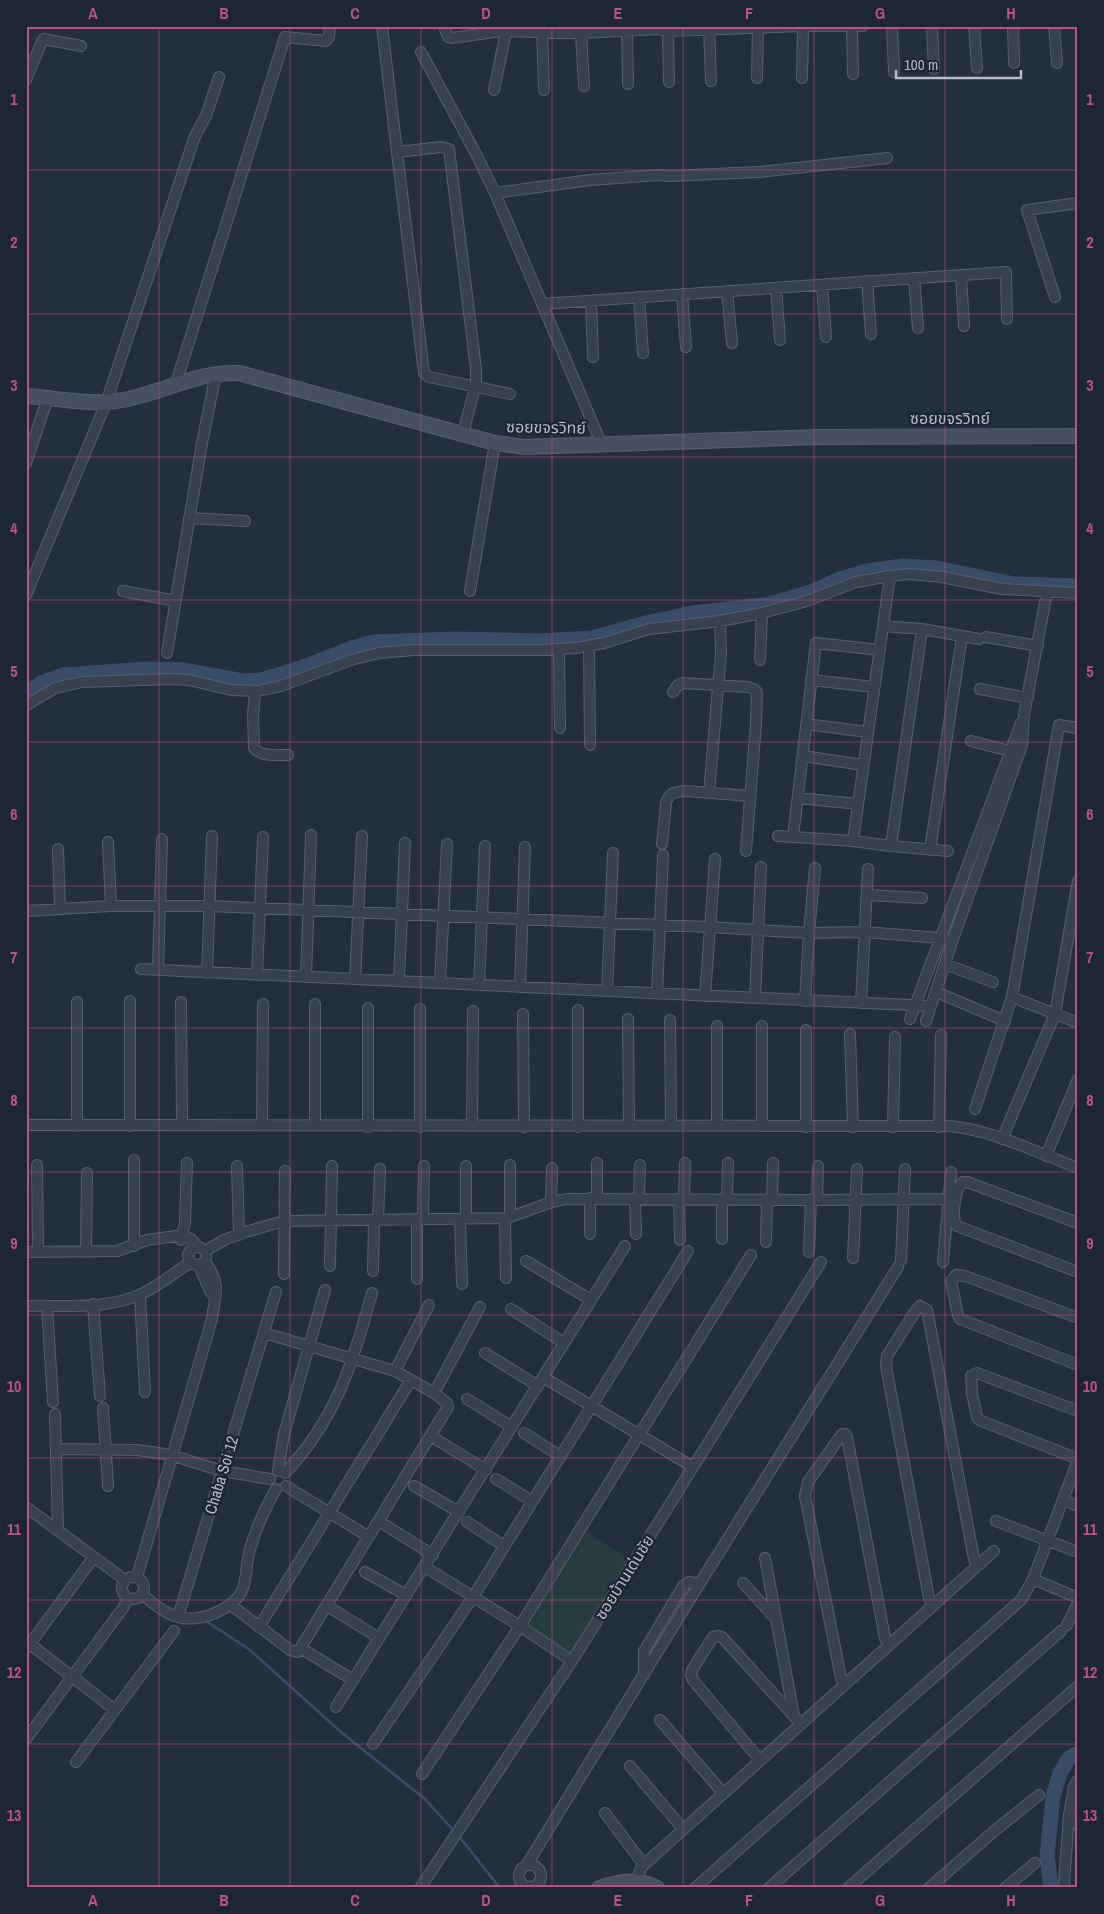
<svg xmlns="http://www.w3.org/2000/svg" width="1104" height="1914" font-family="'Archivo Narrow','Noto Sans Thai',sans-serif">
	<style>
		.green { fill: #263c3f }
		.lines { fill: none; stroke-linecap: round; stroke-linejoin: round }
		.stream { stroke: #394c67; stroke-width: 2.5 }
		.river { stroke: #394c67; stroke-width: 15 }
		.street-casing { stroke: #565f6c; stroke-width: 12 }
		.secondary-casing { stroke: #565f6c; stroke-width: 16 }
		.street { stroke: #38414e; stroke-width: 10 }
		.secondary { stroke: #465061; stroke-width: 14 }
		.grid { fill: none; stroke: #bd5182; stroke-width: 1; stroke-opacity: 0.55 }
		.labels { text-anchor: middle; stroke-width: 5; stroke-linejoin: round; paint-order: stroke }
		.street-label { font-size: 16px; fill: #b4bcc9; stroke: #1d2633 }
		.neatline { fill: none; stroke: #bd5182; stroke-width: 2 }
		.grid-label { font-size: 16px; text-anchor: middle; font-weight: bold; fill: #bd5182 }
	</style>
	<rect width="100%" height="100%" fill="#242f3e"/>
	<path class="green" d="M584,1531L630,1560L572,1653L527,1624Z"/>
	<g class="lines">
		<path class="stream" d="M206,1621L250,1650L342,1733L425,1799L454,1831
			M458,1835L500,1888"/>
		<path class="river" d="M26,694L43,682L63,675L147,669L183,670L243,681L261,680L301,668L352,648L373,642L457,639L541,641L592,638L646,623L693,613L770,604L811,592L837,580L867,571L903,566L936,568L1014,584L1078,586
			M1051,1888L1047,1855L1053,1797L1060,1773L1069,1758L1078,1753"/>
		<g class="street-casing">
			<path id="street" d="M382,26L397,152L441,147L449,149L476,369V383L463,434
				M444,26L448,37L452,38L501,31L581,33L659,29L668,31L802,26
				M709,26L711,81
				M807,26H863
				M852,26L853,74
				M892,26L894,72
				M932,26L934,69
				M974,26L977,68
				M1013,26L1014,63
				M1054,26L1057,63
				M542,27L544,90
				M627,31L628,84
				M668,31L669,82
				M581,33L584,86
				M421,52L476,154L495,193L602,445
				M757,78L758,26
				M802,78L803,26
				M26,80L42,41L44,39L81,46
				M494,90L506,32
				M397,152L424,373L429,377L510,394
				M495,193L590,180L659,175L670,176L759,172L887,158
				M961,275L964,326
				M914,278L918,328
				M867,281L871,334
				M822,285L826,337
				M776,288L780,340
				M727,291L732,343
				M682,294L686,347
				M639,297L643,353
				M1055,297L1027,210L1078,203
				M591,301L593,357
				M542,304L1006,272L1007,319
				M176,383L285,37L326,41L329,36L330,26
				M26,463L48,397
				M189,518L245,521
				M890,576L853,841L891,846L948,851
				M123,591L176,601
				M470,591L495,443
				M26,595L106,403L195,136L206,116L219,77
				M883,626L922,629L962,636L930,850
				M962,636L979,639
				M986,637L1038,646
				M589,646L590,745
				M559,649L560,728
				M167,653L202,443L216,373
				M760,660L762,613
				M811,680L874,687
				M980,689L1028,698
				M255,691L253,715L254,748C261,757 277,755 288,755
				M673,692L678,685L683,683L747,687L754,689L757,692L756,723L746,851
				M26,705L55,688L82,682L172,679L189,680L231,690L258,691L281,686L351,660L379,653L413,650H540L576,648L604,643L649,629L720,621L762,613L807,601L856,582L890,576L909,574L942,577L1002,589L1078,593
				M806,724L868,732
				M971,741L1010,751
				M803,756L863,765
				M709,793L721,653L720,621
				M798,798L858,804
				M778,836L853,841
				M793,837L816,643L880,650
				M108,842L111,906
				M662,844L666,803C669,792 675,792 685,791L750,796
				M891,846L922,629
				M58,849L60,909
				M868,895L922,898
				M26,911L111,906H210L709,927L809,933L865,932L940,938L952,942
				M945,964L993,982
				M141,969L931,1006
				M158,970L162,839
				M207,973L212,836
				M257,975L263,837
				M306,977L311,835
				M355,979L362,836
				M399,981L405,843
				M440,983L447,844
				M479,985L485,846
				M520,987L525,847
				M607,991L613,853
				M936,992L1005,1021
				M657,994L663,855
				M705,996L715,859
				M1012,997L1078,1023
				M755,998L761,867
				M130,1001V1126
				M805,1001L809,933L815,868
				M181,1002L182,1125
				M861,1003L868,869
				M420,1009V1127
				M523,1014L524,1127
				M628,1019L629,1125
				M910,1019L1021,723
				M670,1020L671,1126
				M926,1021L952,942L1022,745L1024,715L1047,592
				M717,1026V1125
				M762,1026V1126
				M850,1034L853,1127
				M975,1109L1012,997L1059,725L1078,728
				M26,1125L948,1126C990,1129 1038,1153 1078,1168
				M262,1125L263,1004
				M315,1125V1004
				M77,1126V1002
				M472,1126L473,1011
				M368,1127V1008
				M578,1127V1010
				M806,1127V1030
				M893,1127L895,1037
				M939,1127L941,1035
				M1002,1139L1055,1014L1078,881
				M1046,1156L1078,1079
				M37,1165L38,1252
				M510,1165V1217
				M237,1166L239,1235
				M466,1166V1218
				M590,1198V1234
				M597,1198V1163
				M635,1198L636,1234
				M639,1198L640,1165
				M679,1199L680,1240
				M684,1199L685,1163
				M722,1199V1239
				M727,1199L728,1163
				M772,1200L773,1163
				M817,1200L818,1166
				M551,1201L552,1168
				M505,1218L506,1278
				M423,1219L424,1166
				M460,1219L462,1284
				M378,1220L380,1169
				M1078,1223L967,1182H963C955,1188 951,1218 957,1226L1078,1272
				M181,1240L185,1223L187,1163
				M766,1242L767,1200
				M134,1246V1160
				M188 1256a9 9 0 1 1 18 0a9 9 0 1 1-18 0Z
				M205,1251L224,1240L245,1232L284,1221L505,1218C527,1213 545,1201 568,1199L811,1200L949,1199
				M26,1252L117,1251L147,1240L183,1235L191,1239L198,1247
				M86,1252L87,1173
				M809,1252L811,1200
				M853,1258L857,1169
				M901,1260L905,1169
				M526,1261L591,1300
				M943,1262L951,1172
				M199,1266L210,1291L215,1297
				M330,1266L332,1166
				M373,1271L374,1220
				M284,1274L285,1171
				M417,1279V1219
				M140,1295L145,1392
				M93,1304L100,1396
				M26,1306C61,1305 109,1310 141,1294C159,1286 173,1273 190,1263
				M47,1306L53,1402
				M511,1309L564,1343
				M1078,1318L965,1276L956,1275L951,1281L958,1315L960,1319L1078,1365
				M485,1353L538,1386
				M395,1371L429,1305
				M543,1377L693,1467
				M434,1393L480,1307
				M467,1399L512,1427
				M103,1408L108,1486
				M1078,1411L977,1373L971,1376L972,1393L977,1417L979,1420L1078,1459
				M55,1414L58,1531
				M524,1433L560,1456
				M437,1440L486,1470
				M56,1449L138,1450L171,1455L222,1471L270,1479
				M278,1471L284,1434L325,1290
				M285,1473C337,1418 352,1364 372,1293
				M496,1479L532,1501
				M286,1486L369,1537
				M414,1486L459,1512
				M1063,1500L1078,1506
				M26,1507L125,1580
				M996,1521L1078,1552
				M467,1522L504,1546
				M385,1525L433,1555
				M765,1558L794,1716
				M425,1567L520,1626L572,1661
				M365,1572L406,1595
				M122 1588a11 11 0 1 1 22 0a11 11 0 1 1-22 0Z
				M137,1577L212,1319C215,1294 222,1284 205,1262
				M1033,1579L1078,1598
				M743,1583L776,1619
				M143,1595C153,1604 165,1614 178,1617C199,1623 232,1610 242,1591C247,1579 246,1565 249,1553C255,1530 264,1510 276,1489
				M231,1605L290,1650L298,1652L448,1407L447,1403L434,1393L395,1371L264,1333
				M933,1605L929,1598L886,1366L887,1356L916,1310L920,1306L927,1310L928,1315L974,1559L977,1565
				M332,1609L379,1638
				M178,1617L276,1292
				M1067,1625L1078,1603
				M259,1627L411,1380
				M30,1644L115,1710
				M26,1649L94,1557
				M307,1652L353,1680
				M644,1675V1651L683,1586L689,1582L700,1583
				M844,1685L841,1678L805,1496L808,1482L842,1434H845L847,1437L885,1638L889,1645
				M336,1707L625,1246
				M660,1720L723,1793
				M26,1739L123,1608L128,1598
				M373,1744L473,1597L688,1251
				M760,1760L693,1680L691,1675L692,1670L713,1637L718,1636L722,1637L801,1724
				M76,1762L174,1631
				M630,1766L683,1829
				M422,1774L520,1626L751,1255
				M1078,1780L1074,1787L1069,1815L1078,1825
				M605,1813L644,1865
				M519 1876a11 11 0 1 1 22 0a11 11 0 1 1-22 0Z
				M526,1866L690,1599L898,1267
				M637,1880L641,1868L647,1862L994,1551
				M420,1888L572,1661L821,1262
				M695,1888L1021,1600L1033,1579L1078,1460
				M769,1888L1061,1631
				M848,1888L1078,1686
				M929,1888L993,1832L1039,1795
				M1005,1888L1035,1863
				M1065,1888L1064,1882L1069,1815"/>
		</g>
		<g class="secondary-casing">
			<path id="secondary" d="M26,396C58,398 91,406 123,400C163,393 197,371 239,373L495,443L525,447L819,437L1078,436
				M599,1888C620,1881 636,1878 657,1888"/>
		</g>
		<use href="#street" class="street"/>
		<use href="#secondary" class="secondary"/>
	</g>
	<path class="grid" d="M159,26V1888M290,26V1888M421,26V1888M552,26V1888M683,26V1888M814,26V1888M945,26V1888M26,170H1078M26,314H1078M26,457H1078M26,600H1078M26,742H1078M26,886H1078M26,1028H1078M26,1172H1078M26,1315H1078M26,1458H1078M26,1600H1078M26,1744H1078"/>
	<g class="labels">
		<g class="street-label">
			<text x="950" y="424">ซอยขจรวิทย์</text>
			<text transform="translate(546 427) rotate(1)" y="6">ซอยขจรวิทย์</text>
			<text transform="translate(221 1475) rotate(-73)" y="6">Chaba Soi 12</text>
			<text transform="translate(624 1577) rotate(-58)" y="6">ซอยบ้านเด่นชัย</text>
		</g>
	</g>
	<rect width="1104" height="1914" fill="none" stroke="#1d2633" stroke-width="55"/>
	<path d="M896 70v8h125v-8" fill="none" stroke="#b4bcc9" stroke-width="2.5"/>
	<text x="904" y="70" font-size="15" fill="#b4bcc9" stroke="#1d2633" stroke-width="4" paint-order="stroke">100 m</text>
	<rect x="28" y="28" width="1048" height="1858" class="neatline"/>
	<g class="grid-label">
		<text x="93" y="19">A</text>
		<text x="224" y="19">B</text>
		<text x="355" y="19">C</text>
		<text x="486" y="19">D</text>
		<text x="618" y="19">E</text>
		<text x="749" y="19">F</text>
		<text x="880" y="19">G</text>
		<text x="1011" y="19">H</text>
		<text x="14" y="105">1</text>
		<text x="1090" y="105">1</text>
		<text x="14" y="248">2</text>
		<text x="1090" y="248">2</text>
		<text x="14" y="391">3</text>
		<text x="1090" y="391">3</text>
		<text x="14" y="534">4</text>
		<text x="1090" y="534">4</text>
		<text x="14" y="677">5</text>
		<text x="1090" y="677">5</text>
		<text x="14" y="820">6</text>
		<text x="1090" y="820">6</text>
		<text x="14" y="963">7</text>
		<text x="1090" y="963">7</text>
		<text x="14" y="1106">8</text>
		<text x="1090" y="1106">8</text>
		<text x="14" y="1249">9</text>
		<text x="1090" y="1249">9</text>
		<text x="14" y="1392">10</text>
		<text x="1090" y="1392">10</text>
		<text x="14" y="1535">11</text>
		<text x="1090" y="1535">11</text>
		<text x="14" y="1678">12</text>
		<text x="1090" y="1678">12</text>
		<text x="14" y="1821">13</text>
		<text x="1090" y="1821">13</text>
		<text x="93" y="1906">A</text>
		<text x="224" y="1906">B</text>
		<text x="355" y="1906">C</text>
		<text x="486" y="1906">D</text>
		<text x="618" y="1906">E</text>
		<text x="749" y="1906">F</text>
		<text x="880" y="1906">G</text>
		<text x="1011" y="1906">H</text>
	</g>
</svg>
